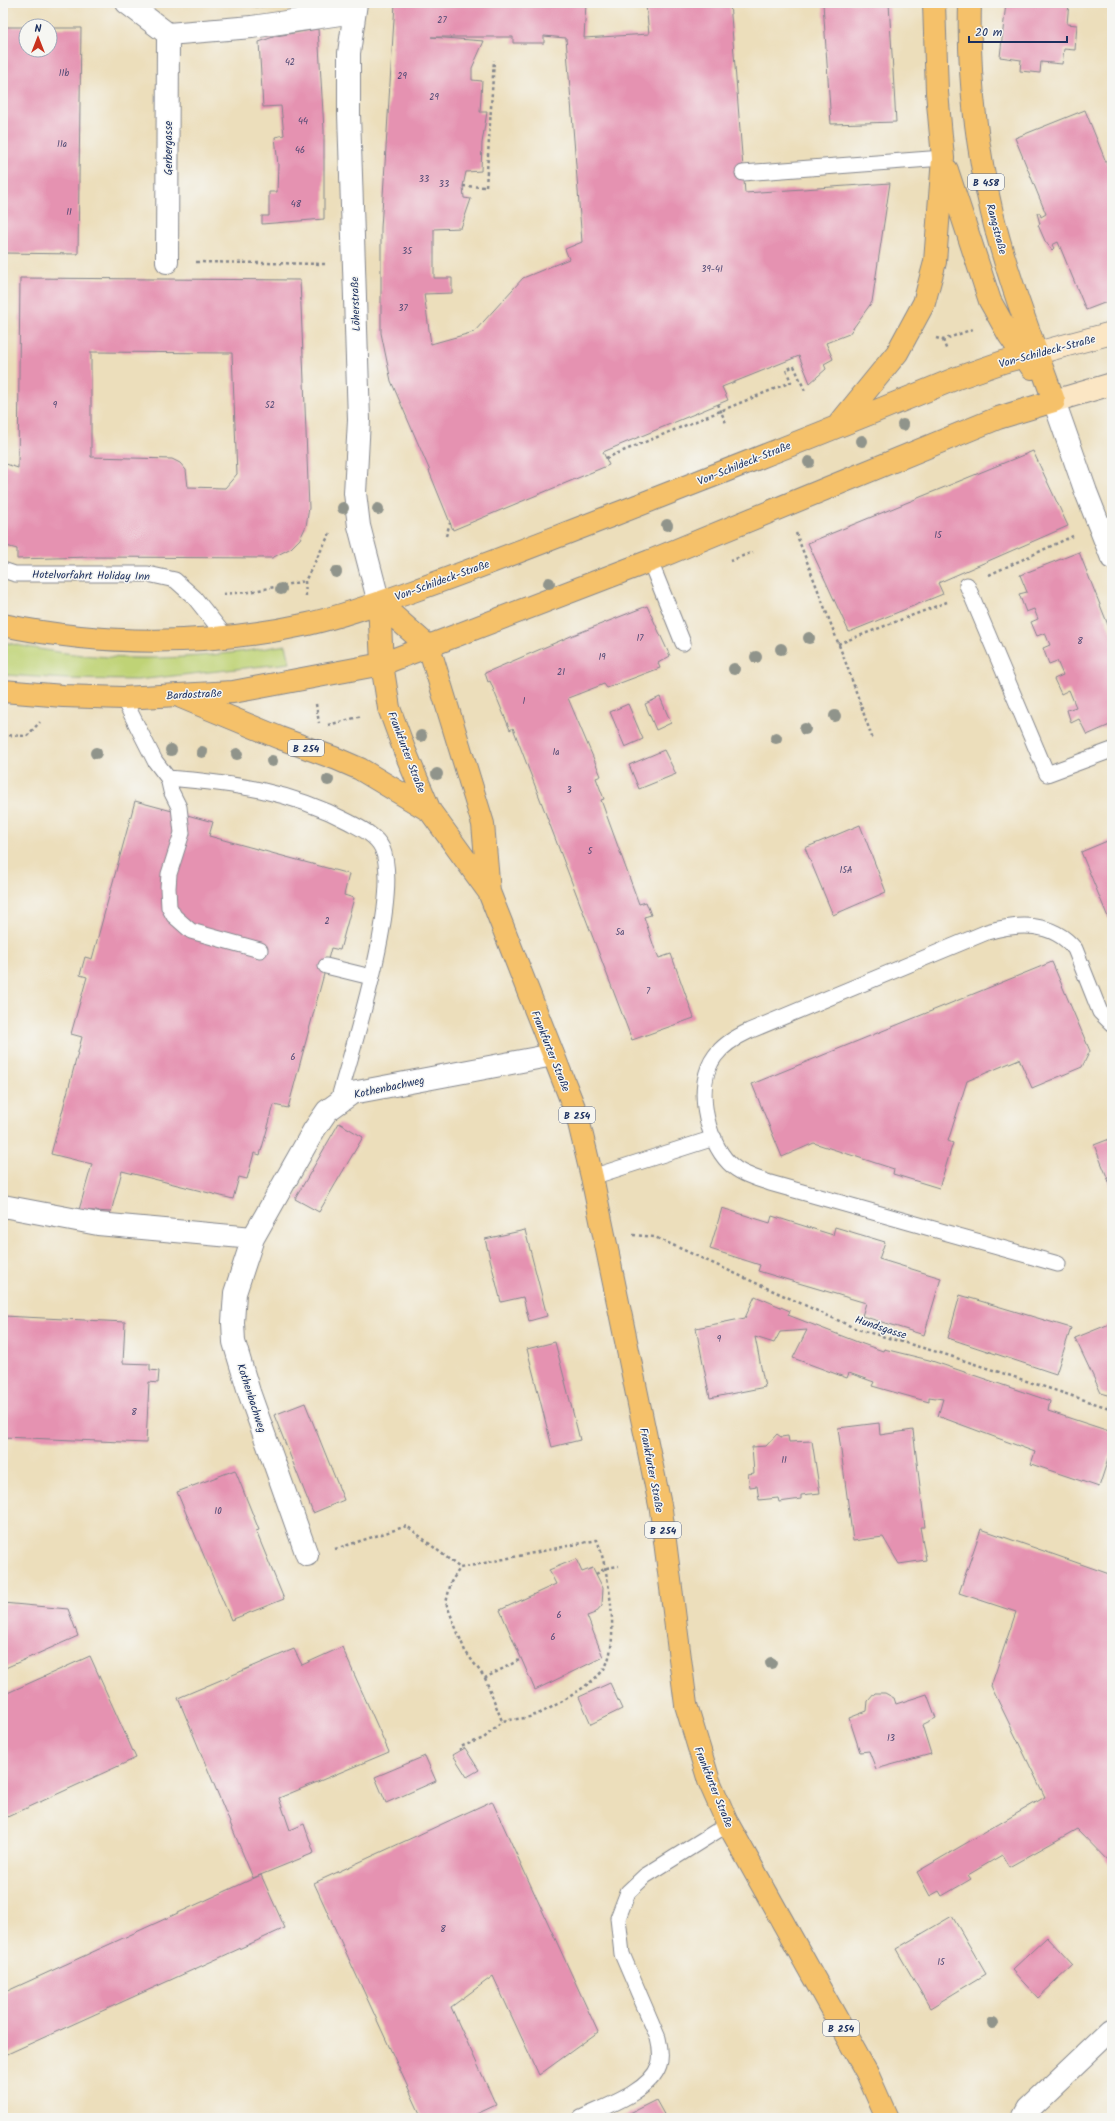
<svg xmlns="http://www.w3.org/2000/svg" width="1115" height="2121" font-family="Kalam,sans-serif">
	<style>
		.green { fill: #bfd376; stroke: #6d816a }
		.building { fill: #e592b1; fill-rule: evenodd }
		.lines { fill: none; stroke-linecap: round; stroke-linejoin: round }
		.lane-casing { stroke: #84868c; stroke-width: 17 }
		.street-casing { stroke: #84868c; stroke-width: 24 }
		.secondary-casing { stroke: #84868c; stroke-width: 24 }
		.primary-casing { stroke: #84868c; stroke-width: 24 }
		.path { stroke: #84868c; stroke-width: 2.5; stroke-dasharray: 3 3; stroke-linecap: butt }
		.lane { stroke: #fff; stroke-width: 15 }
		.street { stroke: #fff; stroke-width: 22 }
		.secondary { stroke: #fbe6c4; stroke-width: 22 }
		.primary { stroke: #f5c16b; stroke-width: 22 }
		.path-bridge { stroke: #84868c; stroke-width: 2.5; stroke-dasharray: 3 3; stroke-linecap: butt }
		.tree { fill: #90948b }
		.labels { text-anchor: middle; stroke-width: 3; stroke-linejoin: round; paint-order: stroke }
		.number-label { font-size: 9px; fill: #4e4873 }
		.shield { fill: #f6f6f2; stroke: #5d6b8a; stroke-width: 1 }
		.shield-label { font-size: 10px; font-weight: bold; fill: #1b2f5e }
		.street-label { font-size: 11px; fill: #1b2f5e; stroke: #f6f6f2 }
	</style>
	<rect width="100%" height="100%" fill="#f6f6f2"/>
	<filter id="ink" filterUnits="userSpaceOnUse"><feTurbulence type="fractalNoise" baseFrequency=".025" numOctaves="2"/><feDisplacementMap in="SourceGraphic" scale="8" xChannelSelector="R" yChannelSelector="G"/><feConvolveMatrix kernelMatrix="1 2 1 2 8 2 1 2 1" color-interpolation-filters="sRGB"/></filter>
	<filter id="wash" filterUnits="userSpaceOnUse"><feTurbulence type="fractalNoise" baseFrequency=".012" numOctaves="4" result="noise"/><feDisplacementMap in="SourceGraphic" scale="16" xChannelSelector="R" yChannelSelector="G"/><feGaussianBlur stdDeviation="0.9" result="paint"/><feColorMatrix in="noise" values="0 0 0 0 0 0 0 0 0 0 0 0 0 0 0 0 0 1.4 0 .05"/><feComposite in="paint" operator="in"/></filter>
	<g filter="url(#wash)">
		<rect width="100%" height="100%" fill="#ecdebb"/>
		<path class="green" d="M3,642C102,664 186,662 286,645L290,663L137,680L67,679L6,675H3Z"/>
		<g id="blocks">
			<path class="building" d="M274,3V6L257,7L239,4Z
				M395,3L586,4L584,38L649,34L646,5H633V3H730L745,193L890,183L872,302L849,334L826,343L833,359L824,364L826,369L810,383L799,356L722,387L728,400L603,452L609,465L453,530L429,471H430L391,381L381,333V228ZM544,36L566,38L582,242L565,249L569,259L523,278L474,332L431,344L424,294L452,293V278H434V229L461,228L471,199L464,198L463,186L466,172L481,171L482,143L487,112H480L482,81L472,80V68L484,41L431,37H513V43H544Z
				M596,3H630L629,6Z
				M823,3H889L896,122L831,124Z
				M1006,3H1069L1067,24L1077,25L1075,50L1064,49L1062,64L1041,62L1040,73L1020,71L1021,60L1000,57Z
				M4,27H26V50H50V28H81L78,254L3,253Z
				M318,29L324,130V219L262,224V216H269V192H277L278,165L275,137L284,135L281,106L263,107L259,42L276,36Z
				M1085,110L1112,177V300L1086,310L1058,242L1052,245L1054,248L1052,250L1045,241L1038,225L1040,224L1037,213H1040L1041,217L1046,214L1015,138Z
				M20,278L300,280L309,508L306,526L300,539L291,548L272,558L91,557L17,559V549L3,545V463L18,468ZM91,352L232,353L237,474L225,488L188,487L186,470L180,463L172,459L91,457Z
				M1033,451L1068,526L938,583L943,594L849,632L808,543Z
				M1079,552L1112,635V724L1087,735L1079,719L1071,723L1067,710L1076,707L1069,690L1061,694L1054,679L1063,675L1057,661L1049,664L1043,648L1050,645L1045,633L1037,636L1031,622L1038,619L1034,609L1026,612L1019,594L1027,592L1020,575Z
				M647,606L670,656L658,663L660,668L607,688L604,684L568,698L601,776L596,778L604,799L601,800L639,904L646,902L651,915L644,917L654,947L659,958L671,954L694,1018L632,1040L513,728L510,730L490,681L488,682L485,673L571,636Z
				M660,697L671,723L656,730L645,704Z
				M628,704L643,739L625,747L610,712Z
				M664,750L676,774L639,789L629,765Z
				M135,801L213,822L209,836L349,874L344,895L354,898L340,950L331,948L288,1108L274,1105L260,1155L254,1153L247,1179L239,1177L233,1199L122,1171L111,1212L79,1210L92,1164L51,1154L82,1037L71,1034L87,977L80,975L85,957L92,959Z
				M860,825L886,892L833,915L805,848Z
				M1112,839V927L1081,852Z
				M1052,962L1090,1051L1082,1067L1032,1088L1019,1059L967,1081L948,1141L953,1143L939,1188L893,1174L894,1169L814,1143L782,1157L752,1084Z
				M339,1123L363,1137L319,1212L295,1199Z
				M1112,1138V1189L1094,1145Z
				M722,1208L770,1223L772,1216L833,1235L835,1227L885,1242L879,1259L941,1278L924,1335L862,1316L866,1303L758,1271L760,1265L710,1249Z
				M525,1230L547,1316L529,1321L523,1297L501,1302L485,1239Z
				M960,1295L1071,1328L1056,1374L948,1338Z
				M755,1296L790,1311L788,1315L860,1343L883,1351L884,1349L929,1360L1050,1401L1048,1411L1112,1432V1447L1099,1487L1031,1464L1035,1452L938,1416L943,1399L929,1397V1402L872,1386L874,1382L849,1373L847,1378L793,1358L807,1330L780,1332L774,1343L755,1337L765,1387L710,1398L696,1328L745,1318Z
				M3,1316L125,1322L123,1363L150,1364V1370L159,1371L158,1383L149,1382L146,1443L3,1437Z
				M1112,1323V1396L1101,1393L1075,1338Z
				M555,1342L580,1440L552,1447L527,1349Z
				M305,1403L344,1500L313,1513L274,1415Z
				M879,1423L880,1435L913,1430L925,1527H920L926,1560L899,1564L883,1537L853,1541L838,1428Z
				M777,1434L781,1437L788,1436L789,1442L812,1441L820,1493L801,1495V1499L779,1502L778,1498L759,1500L757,1486L750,1487L748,1474L754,1473L752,1447L766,1446Z
				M235,1470L259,1530L256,1531L284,1599L231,1620L177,1492Z
				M981,1529L1112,1575V1865L1077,1829L1009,1867L1002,1855L968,1875L971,1879L942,1896L939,1891L930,1896L917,1872L1045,1797L991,1686L1016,1612L959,1593Z
				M576,1559L582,1572L593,1568L603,1588L602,1605L595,1613L587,1616L603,1657L535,1690L500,1610L556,1584L549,1570Z
				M3,1603L68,1609L78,1636L3,1669Z
				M342,1647L389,1752L279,1798L290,1830L304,1824L314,1853L253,1878L178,1698L294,1649L302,1665Z
				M90,1656L136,1758L3,1819V1695Z
				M610,1683L622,1709L591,1724L579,1697Z
				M875,1693H885L894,1698L896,1704L927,1694L936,1718L922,1725L931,1754L876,1769L869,1751L860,1752L849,1718L867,1711L868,1701Z
				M465,1748L479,1770L467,1777L453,1755Z
				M425,1756L436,1781L386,1803L375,1777Z
				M492,1801L598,2032L539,2075L493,1976L451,2007L496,2105L468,2118H422L314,1883Z
				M261,1875L285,1928L3,2056V1993Z
				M952,1916L986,1974L930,2008L896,1949Z
				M1047,1937L1073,1965L1038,1998L1012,1970Z
				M656,2100L666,2118H620Z"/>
		</g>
	</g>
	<g filter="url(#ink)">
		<use href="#blocks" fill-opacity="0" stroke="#84868c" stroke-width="1"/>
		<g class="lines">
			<g class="lane-casing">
				<path id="lane" d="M743,173L943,158
					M650,561L683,643
					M3,570L15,574H148L175,580L194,597L226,637
					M967,585L1047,774L1112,750
					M123,698L155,761L168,778L171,791L179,807L182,833L169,874L168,888L169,907L174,916L191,931L260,950
					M168,778C233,783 291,791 349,822C360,828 376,835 382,848C403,895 351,1052 337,1105
					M326,966L371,977
					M592,1177L714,1138
					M1058,1264L770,1183C756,1178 740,1174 729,1163C706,1140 694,1084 715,1056C723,1045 736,1037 749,1031L987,932C1019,923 1052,921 1075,949L1100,1012L1112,1024
					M581,2118C604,2107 650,2092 659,2065C662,2056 660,2046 658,2038L622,1954L618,1918L628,1892L645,1876L728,1824"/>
			</g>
			<g class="street-casing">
				<path id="street" d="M127,3L168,34L252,27L354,12
					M356,3L349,53V114L359,420L355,493L359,526L379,603
					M167,262L168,34
					M1054,401L1086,492L1112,558
					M3,1206L98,1224L253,1238
					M307,1555L249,1392L234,1342L233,1322L235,1293L253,1238L314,1130L327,1111L352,1093L553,1055
					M1023,2118L1028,2109L1112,2029"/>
			</g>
			<g class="secondary-casing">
				<path id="secondary" d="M1037,353L1112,333
					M1054,401L1112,384"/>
			</g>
			<g class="primary-casing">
				<path id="primary" d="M970,3C968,73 976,145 992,213C1007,277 1032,339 1054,401
					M947,170L990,301L1009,335L1032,368
					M839,424L897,353L924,303L935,262L943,158L937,92L934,3
					M379,603L382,664L389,708L404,749L430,811L489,892L577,1115L592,1177L661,1510L686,1705L709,1781L728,1824L867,2073L887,2118
					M379,603L429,647
					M3,625C103,646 208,646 308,624C344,616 378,603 413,591C481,567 548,540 616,514C730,469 844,425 957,378L1003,362L1037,353
					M429,647L483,824L489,892
					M3,691L63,696L123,698L233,692L382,664L650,561L998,418L1054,401
					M181,697L280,738L337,759L360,769L430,811"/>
			</g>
			<path class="path" d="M463,186L486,187L494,60
				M196,262L327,264
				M936,338L943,340L973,329
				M943,340L947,351
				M722,414L726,423
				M606,458L791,382L786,370L794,366L805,391
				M796,533L847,666L873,740
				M446,536L450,523
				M730,561L753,552
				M989,575L1073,536
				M223,594L249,592L305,581
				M306,596L305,581L331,531
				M838,644L947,602
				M316,704L319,723
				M328,725L362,716
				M3,735L27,736L40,722
				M633,1235L655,1237L857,1329L944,1354L1112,1409
				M335,1549L407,1526L460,1568
				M596,1574L606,1568L619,1566
				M485,1678L502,1721C513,1719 526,1719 535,1715C552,1709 594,1683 604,1669C621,1643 608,1568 597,1540L460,1568L451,1582L446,1603L465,1651L485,1678L521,1659
				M460,1751V1747L484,1738L502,1721"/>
			<use href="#lane" class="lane"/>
			<use href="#street" class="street"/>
			<use href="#secondary" class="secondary"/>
			<use href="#primary" class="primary"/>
			<path class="path-bridge" d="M718,404L722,414"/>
		</g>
		<g class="tree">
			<circle cx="903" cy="425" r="6"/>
			<circle cx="862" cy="441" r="6"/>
			<circle cx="809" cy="462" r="6"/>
			<circle cx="343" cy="508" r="6"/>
			<circle cx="378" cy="509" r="6"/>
			<circle cx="667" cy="525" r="6"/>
			<circle cx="336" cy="572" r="6"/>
			<circle cx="549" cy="583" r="6"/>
			<circle cx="281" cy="589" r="6"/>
			<circle cx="809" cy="638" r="6"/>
			<circle cx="781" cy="649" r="6"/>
			<circle cx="756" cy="657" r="6"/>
			<circle cx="734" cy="669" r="6"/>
			<circle cx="835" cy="716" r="6"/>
			<circle cx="805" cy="729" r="6"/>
			<circle cx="421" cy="736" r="6"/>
			<circle cx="776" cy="738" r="6"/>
			<circle cx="171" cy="750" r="6"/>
			<circle cx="202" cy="752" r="6"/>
			<circle cx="96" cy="753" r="6"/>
			<circle cx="237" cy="754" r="6"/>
			<circle cx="272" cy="761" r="6"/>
			<circle cx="437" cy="774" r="6"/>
			<circle cx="328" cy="780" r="6"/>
			<circle cx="771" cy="1663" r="6"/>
			<circle cx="993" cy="2023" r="6"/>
		</g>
	</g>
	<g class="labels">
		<g class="number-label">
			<text x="442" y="23">27</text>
			<text x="290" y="65">42</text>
			<text x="64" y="76">11b</text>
			<text x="402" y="79">29</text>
			<text x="434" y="100">29</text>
			<text x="303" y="124">44</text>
			<text x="62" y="147">11a</text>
			<text x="300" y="153">46</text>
			<text x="424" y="182">33</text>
			<text x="444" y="187">33</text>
			<text x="296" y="207">48</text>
			<text x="69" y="215">11</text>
			<text x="407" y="254">35</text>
			<text x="712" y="272">39-41</text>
			<text x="403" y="311">37</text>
			<text x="55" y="408">9</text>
			<text x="270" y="408">52</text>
			<text x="938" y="538">15</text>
			<text x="640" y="641">17</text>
			<text x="1080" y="644">8</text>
			<text x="602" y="660">19</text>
			<text x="561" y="675">21</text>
			<text x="524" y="704">1</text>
			<text x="556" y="755">1a</text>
			<text x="569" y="793">3</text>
			<text x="590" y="854">5</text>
			<text x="846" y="873">15A</text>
			<text x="327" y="924">2</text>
			<text x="620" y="935">5a</text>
			<text x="648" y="994">7</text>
			<text x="293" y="1060">6</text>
			<text x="719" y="1342">9</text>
			<text x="134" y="1415">8</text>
			<text x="784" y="1463">11</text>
			<text x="218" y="1514">10</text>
			<text x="559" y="1618">6</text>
			<text x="553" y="1640">6</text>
			<text x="891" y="1741">13</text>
			<text x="443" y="1932">8</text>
			<text x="941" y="1965">15</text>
		</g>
		<g class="shield">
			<rect x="968" y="174" width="36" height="16" rx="3"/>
			<rect x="288" y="740" width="36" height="16" rx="3"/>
			<rect x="559" y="1107" width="36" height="16" rx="3"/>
			<rect x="645" y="1522" width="36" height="16" rx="3"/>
			<rect x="823" y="2020" width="36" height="16" rx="3"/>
		</g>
		<g class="shield-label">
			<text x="986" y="186">B 458</text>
			<text x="306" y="752">B 254</text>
			<text x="577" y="1119">B 254</text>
			<text x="663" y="1534">B 254</text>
			<text x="841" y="2032">B 254</text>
		</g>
		<g class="street-label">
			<text transform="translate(168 148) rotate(-90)" y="4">Gerbergasse</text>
			<text transform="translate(997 229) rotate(75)" y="4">Rangstraße</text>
			<text transform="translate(355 304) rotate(-92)" y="4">Löherstraße</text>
			<text transform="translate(1047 351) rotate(-15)" y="4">Von-Schildeck-Straße</text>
			<text transform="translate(744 463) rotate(-22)" y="4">Von-Schildeck-Straße</text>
			<text transform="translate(91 575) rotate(1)" y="4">Hotelvorfahrt Holiday Inn</text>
			<text transform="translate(442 580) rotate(-20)" y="4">Von-Schildeck-Straße</text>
			<text transform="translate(194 694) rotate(-3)" y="4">Bardostraße</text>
			<text transform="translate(407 752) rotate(69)" y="4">Frankfurter Straße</text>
			<text transform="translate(551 1051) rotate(68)" y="4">Frankfurter Straße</text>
			<text transform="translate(389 1087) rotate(-12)" y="4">Kothenbachweg</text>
			<text transform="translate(881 1327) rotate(18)" y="4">Hundsgasse</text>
			<text transform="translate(252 1398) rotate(72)" y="4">Kothenbachweg</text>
			<text transform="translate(652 1470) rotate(79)" y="4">Frankfurter Straße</text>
			<text transform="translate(714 1787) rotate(68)" y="4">Frankfurter Straße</text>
		</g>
	</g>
	<rect width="1115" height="2121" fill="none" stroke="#f6f6f2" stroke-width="16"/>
	<g transform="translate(38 38)"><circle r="19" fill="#f6f6f2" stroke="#9ea6b7"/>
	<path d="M0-3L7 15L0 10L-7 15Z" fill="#c8321e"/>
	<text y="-6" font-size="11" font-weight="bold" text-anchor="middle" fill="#1b2f5e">N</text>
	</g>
	<path d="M969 36v6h98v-6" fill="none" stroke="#1b2f5e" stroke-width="2"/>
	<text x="975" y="36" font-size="12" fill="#1b2f5e" stroke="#f6f6f2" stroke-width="3" paint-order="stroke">20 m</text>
</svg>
